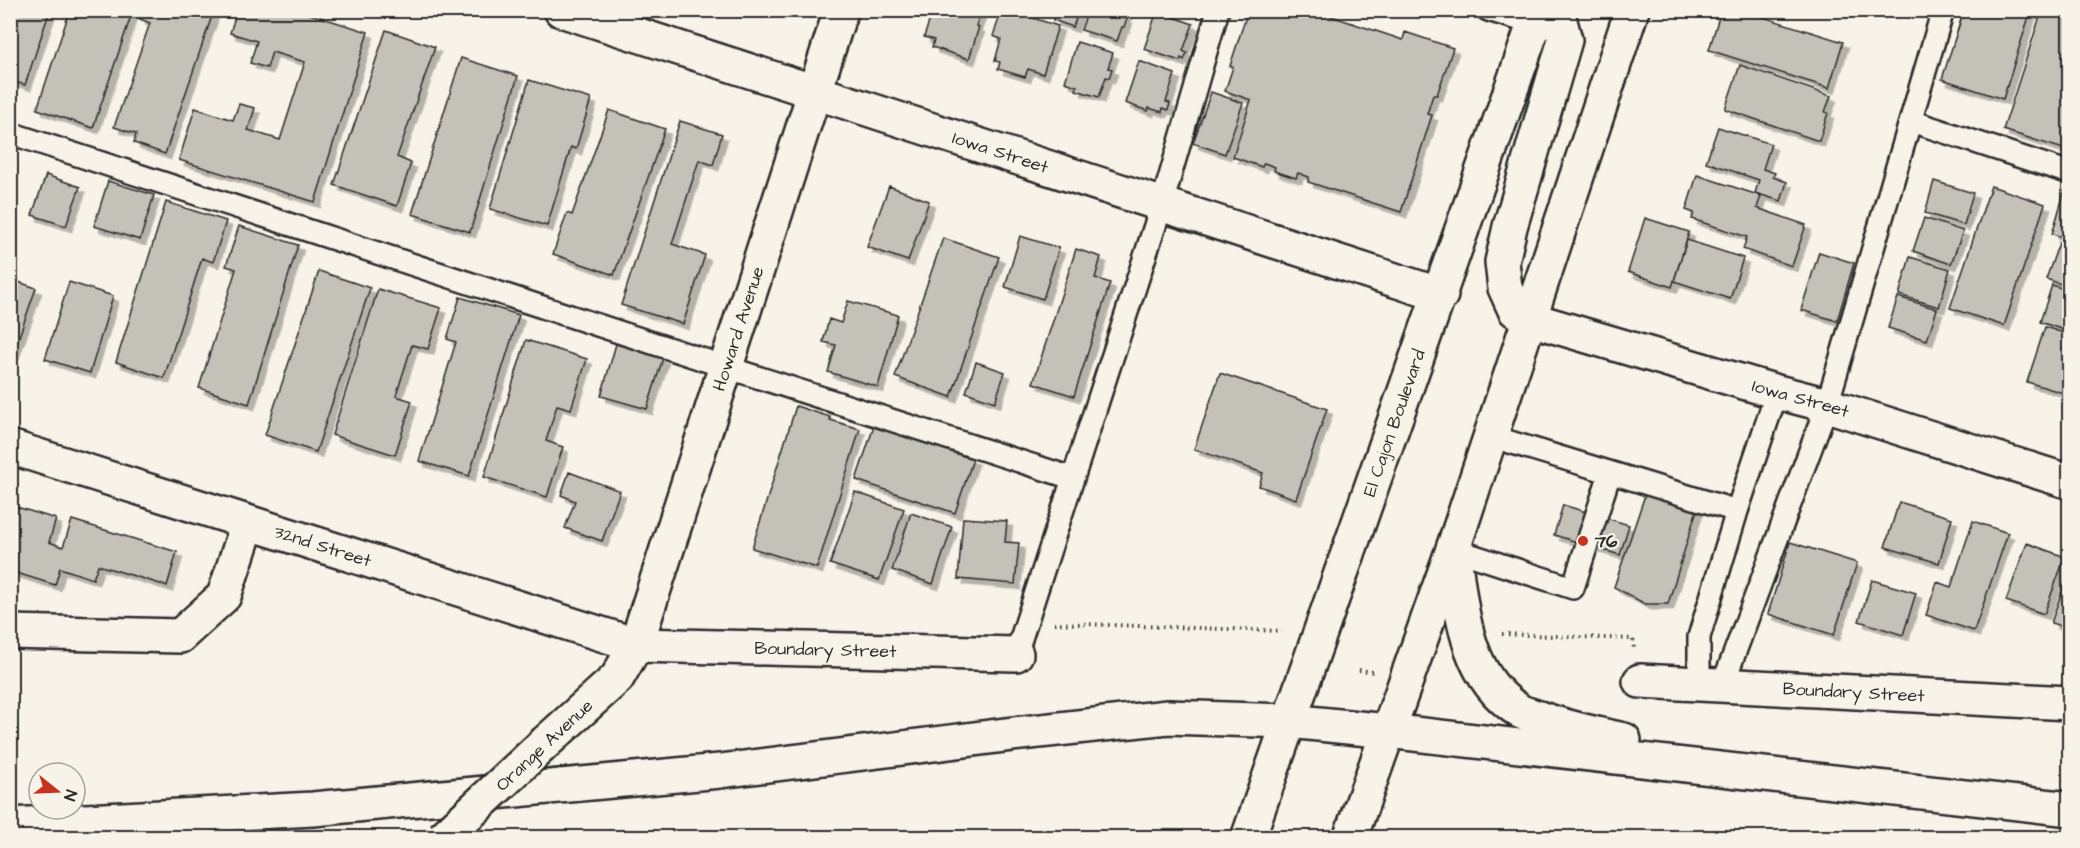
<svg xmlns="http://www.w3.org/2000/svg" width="2080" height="848" font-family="'Architects Daughter',sans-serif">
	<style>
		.building { fill: #c4c1b9; stroke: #2b2b2b; stroke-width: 1.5; filter: url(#shadow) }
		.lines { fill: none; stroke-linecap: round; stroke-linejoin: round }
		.lane-casing { stroke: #2b2b2b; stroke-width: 26 }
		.street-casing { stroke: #2b2b2b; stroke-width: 38 }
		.secondary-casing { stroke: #2b2b2b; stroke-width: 38 }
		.primary-casing { stroke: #2b2b2b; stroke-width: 38 }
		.highway-casing { stroke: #2b2b2b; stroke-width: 38 }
		.path { stroke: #2b2b2b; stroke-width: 4; stroke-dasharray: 1.5 4.5; stroke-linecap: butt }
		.lane { stroke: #f7f3e8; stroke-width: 21 }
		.street { stroke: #f7f3e8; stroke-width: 33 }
		.secondary { stroke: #f7f3e8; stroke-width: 33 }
		.primary { stroke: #f7f3e8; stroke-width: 33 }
		.highway { stroke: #f7f3e8; stroke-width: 33 }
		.secondary-bridge-casing { stroke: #2b2b2b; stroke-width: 38; stroke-linecap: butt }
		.secondary-bridge { stroke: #f7f3e8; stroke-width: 33 }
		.poi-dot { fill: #c8321e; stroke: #f7f3e8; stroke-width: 2 }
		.labels { text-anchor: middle; stroke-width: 4.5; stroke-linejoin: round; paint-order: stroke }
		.street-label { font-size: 18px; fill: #2b2b2b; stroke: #f7f3e8 }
		.poi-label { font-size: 18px; font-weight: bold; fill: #2b2b2b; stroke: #f7f3e8; text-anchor: start }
	</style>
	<defs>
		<filter id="shadow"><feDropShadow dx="5.5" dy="5.5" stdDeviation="0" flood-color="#0004"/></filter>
	</defs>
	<rect width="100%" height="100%" fill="#f7f3e8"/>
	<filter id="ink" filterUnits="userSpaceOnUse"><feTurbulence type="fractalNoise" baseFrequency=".0167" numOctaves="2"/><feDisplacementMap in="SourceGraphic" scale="12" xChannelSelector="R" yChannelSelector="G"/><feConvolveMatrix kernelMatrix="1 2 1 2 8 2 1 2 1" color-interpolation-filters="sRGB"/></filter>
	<g filter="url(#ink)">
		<path class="building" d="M10,10H50L25,85L10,80Z
			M70,10H133L93,128L37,109Z
			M143,10H214L165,154L134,143L136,134L114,127L150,23L140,19Z
			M237,10H297L368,32L315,202L179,160L195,108L233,120L239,104L255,108L248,130L280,140L305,62L272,52L267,68L250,63L257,41L230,33Z
			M929,10H981L976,26L979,27L969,59L932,47L934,40L924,37L930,19L927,18Z
			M1002,10H1008L1058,26L1043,74L1028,69L1025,77L998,69L1000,62L995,61L1001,39L993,36Z
			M1056,10H1079L1073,27L1053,20Z
			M1088,10H1127L1125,17L1127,18L1124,27H1122L1117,41L1081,30Z
			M1248,10H1313L1403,40L1405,32L1453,48L1437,95H1433L1427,114L1432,115L1401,212L1308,182L1309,177L1298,173L1296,178L1274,171L1275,167L1264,163L1262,167L1233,157L1251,100L1225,91L1233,67L1230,66Z
			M1721,10H1741L1843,42L1829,88L1709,50Z
			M1964,10H2031L2003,99L1942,79Z
			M2042,10H2070V151L2003,130Z
			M1157,11L1193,24L1183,51L1187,53L1184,60L1181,58L1180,61L1144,49Z
			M386,30L435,47L397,157L411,163L397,206L334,185Z
			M1077,42L1113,53L1108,68L1112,69L1109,78L1106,77L1099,97L1076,90L1077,86L1065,82Z
			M461,58L518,76L470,232L412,214Z
			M1139,61L1175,74L1166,102L1170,103L1168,110L1163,108L1162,112L1149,108L1148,111L1125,103Z
			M1740,65L1831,96L1825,112L1828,113L1819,141L1725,109Z
			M529,80L591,99L576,149L571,147L547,226L490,209Z
			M1211,92L1243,103L1225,154L1193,143Z
			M609,110L665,129L614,275L553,254L567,213L572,215Z
			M680,121L722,134L713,165L699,160L672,244L705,255L683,324L621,305Z
			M1718,127L1771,144L1763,169L1775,173L1773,177L1787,182L1781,201L1755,193L1759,180L1706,162Z
			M46,175L80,187L66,226L32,215Z
			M1697,175L1761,196L1757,208L1806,225L1792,266L1743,249L1747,237L1692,219L1694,213L1686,210Z
			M108,181L154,195L140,240L94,226Z
			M1934,181L1973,193L1964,225L1925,213Z
			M2067,183L2070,184V239L2052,234Z
			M889,186L929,201L908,261L867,247Z
			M1991,186L2045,204L2004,326L1950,308Z
			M166,202L226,221L213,262L202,258L164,378L116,362Z
			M1645,218L1689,232L1672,287L1628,272Z
			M1924,218L1963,231L1951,264L1913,251Z
			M239,226L298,245L249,404L199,388L236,269L226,266Z
			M1020,236L1059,248L1043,299L1005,287Z
			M943,238L999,257L951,397L895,377Z
			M1687,240L1743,258L1730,299L1674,281Z
			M2059,243L2070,247V287L2046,279Z
			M1076,249L1101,257L1095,278L1110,283L1074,396L1033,383Z
			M1819,252L1854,263L1837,321L1801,310Z
			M1910,257L1950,269L1939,307L1899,295Z
			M319,271L370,288L316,452L265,435Z
			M10,279L36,288L13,354L10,353Z
			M69,282L113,296L90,373L45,359Z
			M2052,285L2070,291V332L2040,322Z
			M378,289L441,308L428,349L412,345L396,396L412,401L395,455L332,435Z
			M460,297L519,315L469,476L419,461L456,342L447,339Z
			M1898,297L1937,309L1927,340L1888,328Z
			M848,301L898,315L878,387L828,372L836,345L823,342L829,319L841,323Z
			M2045,327L2070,335V395L2027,382Z
			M526,340L587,359L571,409L557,405L546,441L563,447L547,497L484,477Z
			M616,344L663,358L647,409L601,396Z
			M976,362L1005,372L995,402L966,392Z
			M1220,373L1327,409L1296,499L1259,486L1263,473L1194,449Z
			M796,406L830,417V420L860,429L817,568L752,548Z
			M874,426L973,459L955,513L856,480Z
			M569,472L620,491L602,541L565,528L575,501L561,495Z
			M1647,489L1698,506L1668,604H1645L1614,587Z
			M855,492L904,509L879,580L830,564Z
			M1899,502L1952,518L1939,563L1885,547Z
			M10,505L56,519L49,542L63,547L72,520L177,552L167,586L98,565L93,579L60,568L55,585L10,571Z
			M1563,505L1629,525L1620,555L1554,535Z
			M911,513L952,527L933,584L892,570Z
			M963,518L1007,521L1005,542L1019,543L1015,584L958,579Z
			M1973,521L2008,533L1974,631L1926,615L1937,582L1951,587Z
			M1790,542L1857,563L1834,635L1768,614Z
			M2027,543L2065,557L2044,614L2006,601Z
			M2070,568V629L2051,623Z
			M1872,580L1916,593L1903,635L1859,621Z"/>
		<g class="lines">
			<g class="lane-casing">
				<path id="lane" d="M1488,10L1535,24
					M1911,121L2070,173
					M10,133L726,367L1072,478
					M1490,436L1737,511L1777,392
					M1453,549L1573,588L1610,473
					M1016,654L1162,204L1218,10
					M1699,683V637L1737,511
					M1723,684L1827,405L1943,10"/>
			</g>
			<g class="street-casing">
				<g id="street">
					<path d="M561,10L815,92"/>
					<path id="s1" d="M10,447L636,645L1016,654"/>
					<path d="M10,632L180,636L224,596L248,523"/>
					<path id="s2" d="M1640,681L2070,703"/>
				</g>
			</g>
			<g class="secondary-casing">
				<g id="secondary">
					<path id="s3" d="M815,92L1441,295"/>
					<path id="s4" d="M1530,319L1777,392L1827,405L2070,482"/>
					<path id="s5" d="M546,742L617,678L636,645L841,10"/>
				</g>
			</g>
			<g class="primary-casing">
				<g id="primary">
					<path d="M1530,319L1515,310L1505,288L1502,262L1510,227L1565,40L1557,10"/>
					<path id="s6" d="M1248,838L1539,10"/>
					<path d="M1350,838L1453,549L1632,10"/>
				</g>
			</g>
			<g class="highway-casing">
				<path id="highway" d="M1453,549C1462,607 1463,674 1518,710C1523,714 1532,715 1539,718C1567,728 1595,734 1624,740
					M10,825L313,809L720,771L1013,734L1168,717L1289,721L1388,731L2070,809"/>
			</g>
			<path class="path" d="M1054,623L1282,631
				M1502,634L1633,639L1634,648
				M1359,670L1373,672"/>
			<use href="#lane" class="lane"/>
			<use href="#street" class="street"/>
			<use href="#secondary" class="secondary"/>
			<use href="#primary" class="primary"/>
			<use href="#highway" class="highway"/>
			<g class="secondary-bridge-casing">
				<path id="secondary-bridge" d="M443,838L546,742"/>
			</g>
			<use href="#secondary-bridge" class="secondary-bridge"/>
		</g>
	</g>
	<circle class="poi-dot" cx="1583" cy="541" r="6"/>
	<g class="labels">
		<g class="street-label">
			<text dy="6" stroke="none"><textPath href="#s3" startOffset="195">Iowa Street</textPath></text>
			<text dy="6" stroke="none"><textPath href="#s5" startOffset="466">Howard Avenue</textPath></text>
			<text dy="6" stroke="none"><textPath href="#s4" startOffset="282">Iowa Street</textPath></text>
			<text dy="6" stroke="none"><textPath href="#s6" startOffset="440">El Cajon Boulevard</textPath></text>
			<text dy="6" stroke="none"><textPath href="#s1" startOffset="328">32nd Street</textPath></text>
			<text dy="6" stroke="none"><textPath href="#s1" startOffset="846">Boundary Street</textPath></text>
			<text dy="6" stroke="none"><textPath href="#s2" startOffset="214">Boundary Street</textPath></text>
			<text transform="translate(544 745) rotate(-43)" y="6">Orange Avenue</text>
		</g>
		<g class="poi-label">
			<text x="1595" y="547">76</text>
		</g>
	</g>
	<rect width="2080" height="848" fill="none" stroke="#f7f3e8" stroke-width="36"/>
	<rect x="18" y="18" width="2044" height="812" fill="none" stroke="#2b2b2b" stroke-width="2" filter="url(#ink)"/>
	<g transform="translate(57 791) rotate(108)"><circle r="28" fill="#f7f3e8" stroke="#a5a39c" stroke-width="1.5"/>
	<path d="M0-4.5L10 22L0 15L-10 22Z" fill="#c8321e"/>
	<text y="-9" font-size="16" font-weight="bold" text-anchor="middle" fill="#2b2b2b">N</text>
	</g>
</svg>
